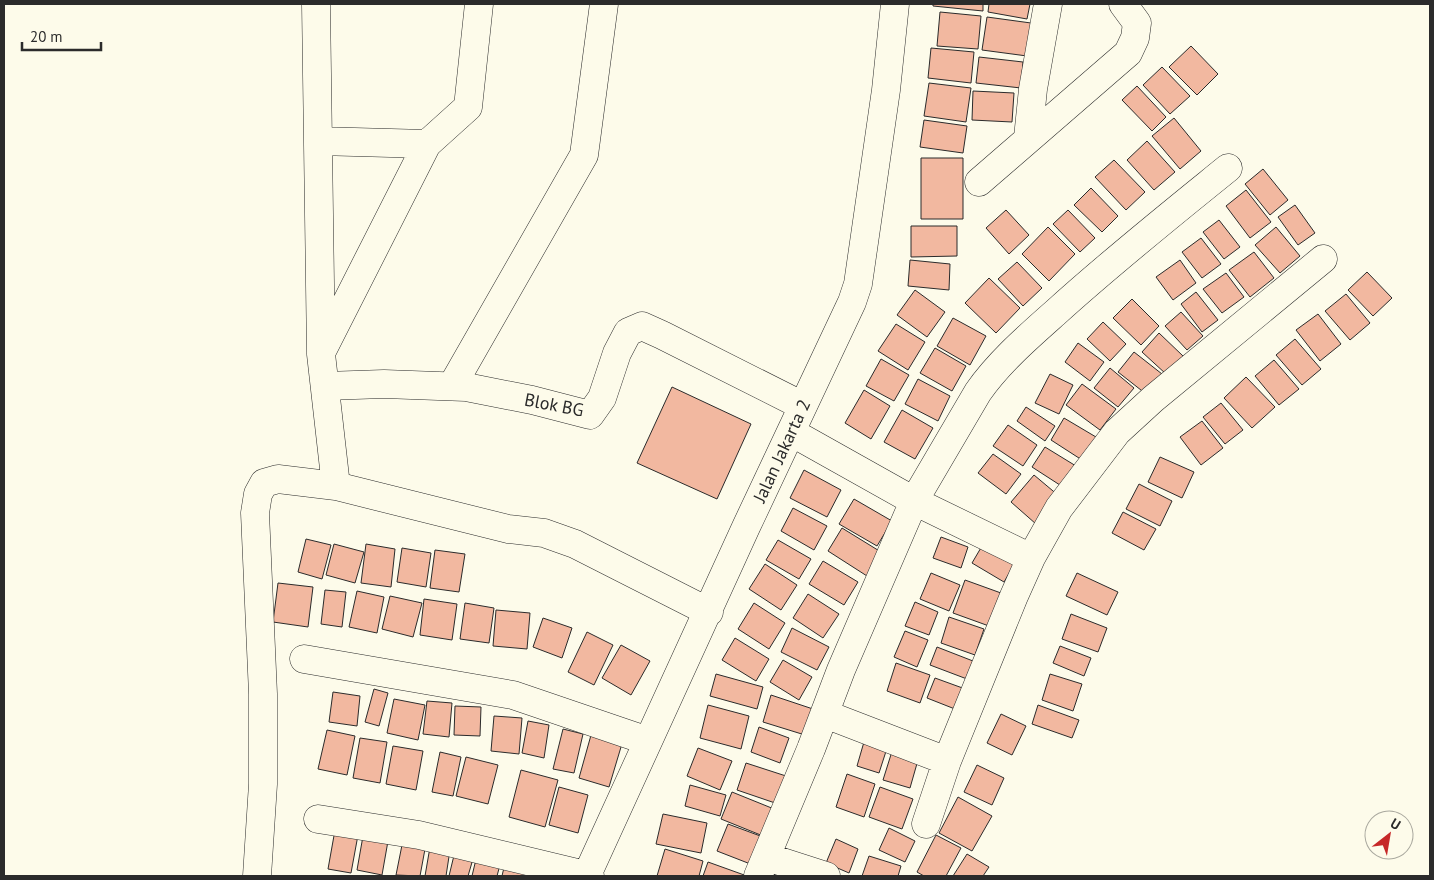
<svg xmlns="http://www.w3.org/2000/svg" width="1434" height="880" font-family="'PT Sans',sans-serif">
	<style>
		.building { fill: #f2b8a0; stroke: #2b2b2b }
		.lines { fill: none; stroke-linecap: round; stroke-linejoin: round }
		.minor-casing { stroke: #2b2b2b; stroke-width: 29 }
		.minor { stroke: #fdfbea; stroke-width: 28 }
		.labels { text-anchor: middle; stroke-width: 4; stroke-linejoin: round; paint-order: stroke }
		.street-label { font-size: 18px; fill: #2b2b2b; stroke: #fdfbea }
	</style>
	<rect width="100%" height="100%" fill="#fdfbea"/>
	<path class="building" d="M933,4H983V11L933,6Z
		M989,4H1030L1027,19L988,12Z
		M940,12L981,16L978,49L937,46Z
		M987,17L1031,23L1027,56L982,50Z
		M1191,46L1218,74L1197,95L1169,67Z
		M931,48L974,52L971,83L928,78Z
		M979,57L1023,62L1021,88L976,83Z
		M1162,67L1190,96L1170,114L1143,85Z
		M929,83L971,88L966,122L924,116Z
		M1137,86L1166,117L1152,131L1122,100Z
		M973,91L1014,93L1012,122L972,120Z
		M1174,118L1201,151L1180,169L1152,136Z
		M924,120L967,126L963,153L920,147Z
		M1147,141L1175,172L1154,190L1127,160Z
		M921,158H963V219H921Z
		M1114,160L1145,192L1126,210L1095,177Z
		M1263,169L1288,200L1270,215L1245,184Z
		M1091,188L1118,216L1102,232L1074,205Z
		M1246,190L1271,222L1250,238L1226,206Z
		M1295,205L1315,233L1298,245L1278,217Z
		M1006,210L1029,235L1009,254L986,228Z
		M1068,210L1095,238L1080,252L1053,224Z
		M1219,220L1240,247L1224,259L1203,232Z
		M911,226H957V256L911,257Z
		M1048,227L1075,254L1049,281L1022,254Z
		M1276,227L1300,256L1280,273L1255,245Z
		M1201,238L1221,264L1202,278L1182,252Z
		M1254,252L1274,278L1250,297L1229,270Z
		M910,260L950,264L949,290L908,286Z
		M1180,260L1196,283L1173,300L1156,277Z
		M1017,262L1042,288L1023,306L998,279Z
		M1367,272L1392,298L1373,316L1348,290Z
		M1226,273L1244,297L1222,313L1203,289Z
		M989,278L1020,308L996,333L965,303Z
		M915,290L945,312L927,337L897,315Z
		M1196,292L1218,320L1202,332L1181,304Z
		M1346,294L1370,323L1350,340L1325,311Z
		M1132,299L1159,326L1141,345L1113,318Z
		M1181,312L1203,336L1187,350L1165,326Z
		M1318,314L1341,344L1320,361L1296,330Z
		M953,318L986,336L970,365L937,346Z
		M1103,322L1126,344L1110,361L1087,339Z
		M896,324L925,342L908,370L878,351Z
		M1159,333L1183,356L1166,374L1142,352Z
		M1295,339L1321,369L1302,385L1276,355Z
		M1078,343L1104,362L1090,381L1065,362Z
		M935,348L966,366L952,391L920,373Z
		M1134,352L1162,374L1146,394L1118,372Z
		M881,359L909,375L894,401L866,386Z
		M1274,360L1299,389L1279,405L1255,376Z
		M1110,368L1134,388L1118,407L1094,388Z
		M1050,374L1073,385L1059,414L1035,403Z
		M1246,377L1275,407L1252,428L1224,398Z
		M918,379L950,396L938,421L905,404Z
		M1082,384L1116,409L1100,430L1066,405Z
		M672,387L751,424L717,499L637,463Z
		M864,390L890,406L871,439L845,423Z
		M1221,403L1243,430L1225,444L1203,417Z
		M1026,407L1055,426L1045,441L1017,421Z
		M902,410L933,428L915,459L884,442Z
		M1064,418L1096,437L1082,460L1051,440Z
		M1202,421L1223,448L1201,465L1180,437Z
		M1008,425L1037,445L1023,466L993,446Z
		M1045,447L1076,466L1063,487L1032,467Z
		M993,454L1021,474L1006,494L978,473Z
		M1160,457L1194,472L1182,498L1148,482Z
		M804,470L841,490L827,517L790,498Z
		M1034,475L1059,496L1036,524L1011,502Z
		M1139,484L1172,501L1160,526L1126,509Z
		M854,499L892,521L877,546L839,524Z
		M793,508L827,526L814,550L781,531Z
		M1123,512L1156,529L1144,550L1112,533Z
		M842,528L881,552L867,576L828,551Z
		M941,537L968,547L961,568L933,558Z
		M306,539L331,545L322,579L298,572Z
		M778,540L811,559L799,579L766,560Z
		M334,544L364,552L355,583L326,575Z
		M366,544L395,549L391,587L361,583Z
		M982,546L1014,565L1004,582L972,563Z
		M402,548L431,553L426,587L397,582Z
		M435,550L465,554L459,592L430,588Z
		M823,561L858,582L844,605L809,584Z
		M765,564L797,585L781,610L749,589Z
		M931,573L960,585L949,611L920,599Z
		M1077,573L1118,592L1107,615L1066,596Z
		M965,580L1001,593L989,626L953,613Z
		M278,583L313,587L308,627L273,622Z
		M325,590L346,592L342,627L321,624Z
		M357,591L384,597L377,633L349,627Z
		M808,594L839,614L823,638L793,618Z
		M390,596L422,603L413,637L382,629Z
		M424,599L457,604L452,640L420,635Z
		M915,602L938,612L929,635L905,626Z
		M465,603L494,608L489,643L460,639Z
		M754,603L785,623L769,649L738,629Z
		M496,610L530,613L527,649L493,646Z
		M1071,614L1107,628L1098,652L1062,639Z
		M949,617L984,629L975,655L941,643Z
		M543,618L572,628L562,658L533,647Z
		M792,628L829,647L817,670L781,652Z
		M905,631L928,640L917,667L894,657Z
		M587,632L613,645L594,685L568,672Z
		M735,638L769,659L756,681L722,660Z
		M621,645L650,661L631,695L602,678Z
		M1060,646L1091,658L1084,676L1053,663Z
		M937,647L973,661L967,679L930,665Z
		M783,660L812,677L799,700L770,682Z
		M896,663L930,675L920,703L887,691Z
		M716,674L763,687L757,709L710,696Z
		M1050,674L1082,684L1073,711L1042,700Z
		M935,678L968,690L960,711L927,698Z
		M374,689L388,693L379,726L365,722Z
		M333,692L360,696L357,726L329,722Z
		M771,695L813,709L805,735L763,722Z
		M394,699L425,705L418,740L387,733Z
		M427,701L452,703L449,737L423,734Z
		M708,705L749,716L741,749L700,738Z
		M1038,705L1079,720L1072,738L1032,724Z
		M455,706L481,707L480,736L454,735Z
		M1001,714L1026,726L1012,755L987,743Z
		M494,716L522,718L519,754L491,751Z
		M528,721L549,725L544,758L522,753Z
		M759,727L789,738L780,763L751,752Z
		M593,728L624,737L609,787L579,778Z
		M563,729L583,734L574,773L553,769Z
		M327,730L355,736L347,775L318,769Z
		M866,735L889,742L879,773L857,766Z
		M360,738L387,742L380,783L353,778Z
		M894,745L920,753L910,788L883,780Z
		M393,746L423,751L416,790L386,784Z
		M698,748L732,761L720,790L687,776Z
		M440,752L461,757L453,796L432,792Z
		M466,757L498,765L488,804L456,796Z
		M746,763L786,776L778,804L737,790Z
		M977,765L1004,778L992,805L964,792Z
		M521,770L558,780L545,827L509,817Z
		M847,774L875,784L864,817L836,807Z
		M690,785L726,795L720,816L685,806Z
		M559,787L588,795L578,833L549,825Z
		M880,787L913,799L902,829L869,817Z
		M732,792L779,811L768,838L721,819Z
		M958,797L992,816L972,851L939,833Z
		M663,814L707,823L701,853L656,844Z
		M728,824L763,837L753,865L717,851Z
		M889,828L915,841L905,862L879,850Z
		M335,830L358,835L351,873L328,869Z
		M936,835L961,848L946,876H924L917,872Z
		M363,836L388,841L382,875L357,870Z
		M836,839L858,849L849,873L826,863Z
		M402,845L425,849L420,876L396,875Z
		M430,847L450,850L446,876H425Z
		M456,847L475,852L468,876H449Z
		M665,849L703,861L699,876H657Z
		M967,854L989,867L983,876H953Z
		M477,855L501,861L497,876H472Z
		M869,856L901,866L898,876H862Z
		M708,862L747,876H703Z
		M505,863L528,869L526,876H502Z"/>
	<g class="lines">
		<g class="minor-casing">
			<path id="minor" d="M316,4L321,354L336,486
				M1028,138L1033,89L1048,4
				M318,141L427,144
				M979,182L1128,53L1135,38L1137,23L1123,4
				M323,349L427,144L468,107L479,4
				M325,386L384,384L466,387L532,400L590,415L602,398L617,353L628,332L642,326L662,335L803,406
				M452,386L584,155L604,4
				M791,432L914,501L1031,558L1014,596L947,761L825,714
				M1031,558L1059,508L1117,432L1153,399L1323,259
				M304,659L513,695L648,741
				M318,819L419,835L590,876
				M926,824L947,761
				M767,857L826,876
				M587,875L746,527L852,302L858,284L886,90L895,4
				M257,876L263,784V694L255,513L258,494L264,483L278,479L336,486L508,529L544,533L575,544L709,612
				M758,876L811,749L841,670L914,501L978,392C999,362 1028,337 1055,313C1111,262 1170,215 1228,168"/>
		</g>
		<use href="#minor" class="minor"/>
	</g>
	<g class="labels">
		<g class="street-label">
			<text transform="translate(554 405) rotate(11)" y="6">Blok BG</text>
			<text transform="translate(782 451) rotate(-65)" y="6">Jalan Jakarta 2</text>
		</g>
	</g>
	<rect width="1434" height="880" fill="none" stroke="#2b2b2b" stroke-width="10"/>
	<g transform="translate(1389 835) rotate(31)"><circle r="24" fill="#fdfbea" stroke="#a9a89e"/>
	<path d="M0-4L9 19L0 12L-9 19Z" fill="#c62828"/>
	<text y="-8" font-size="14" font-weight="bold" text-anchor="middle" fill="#2b2b2b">U</text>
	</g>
	<path d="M22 42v8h79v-8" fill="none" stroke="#2b2b2b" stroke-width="2.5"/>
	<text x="30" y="42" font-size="15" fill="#2b2b2b" stroke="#fdfbea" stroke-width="4" paint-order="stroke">20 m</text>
</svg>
